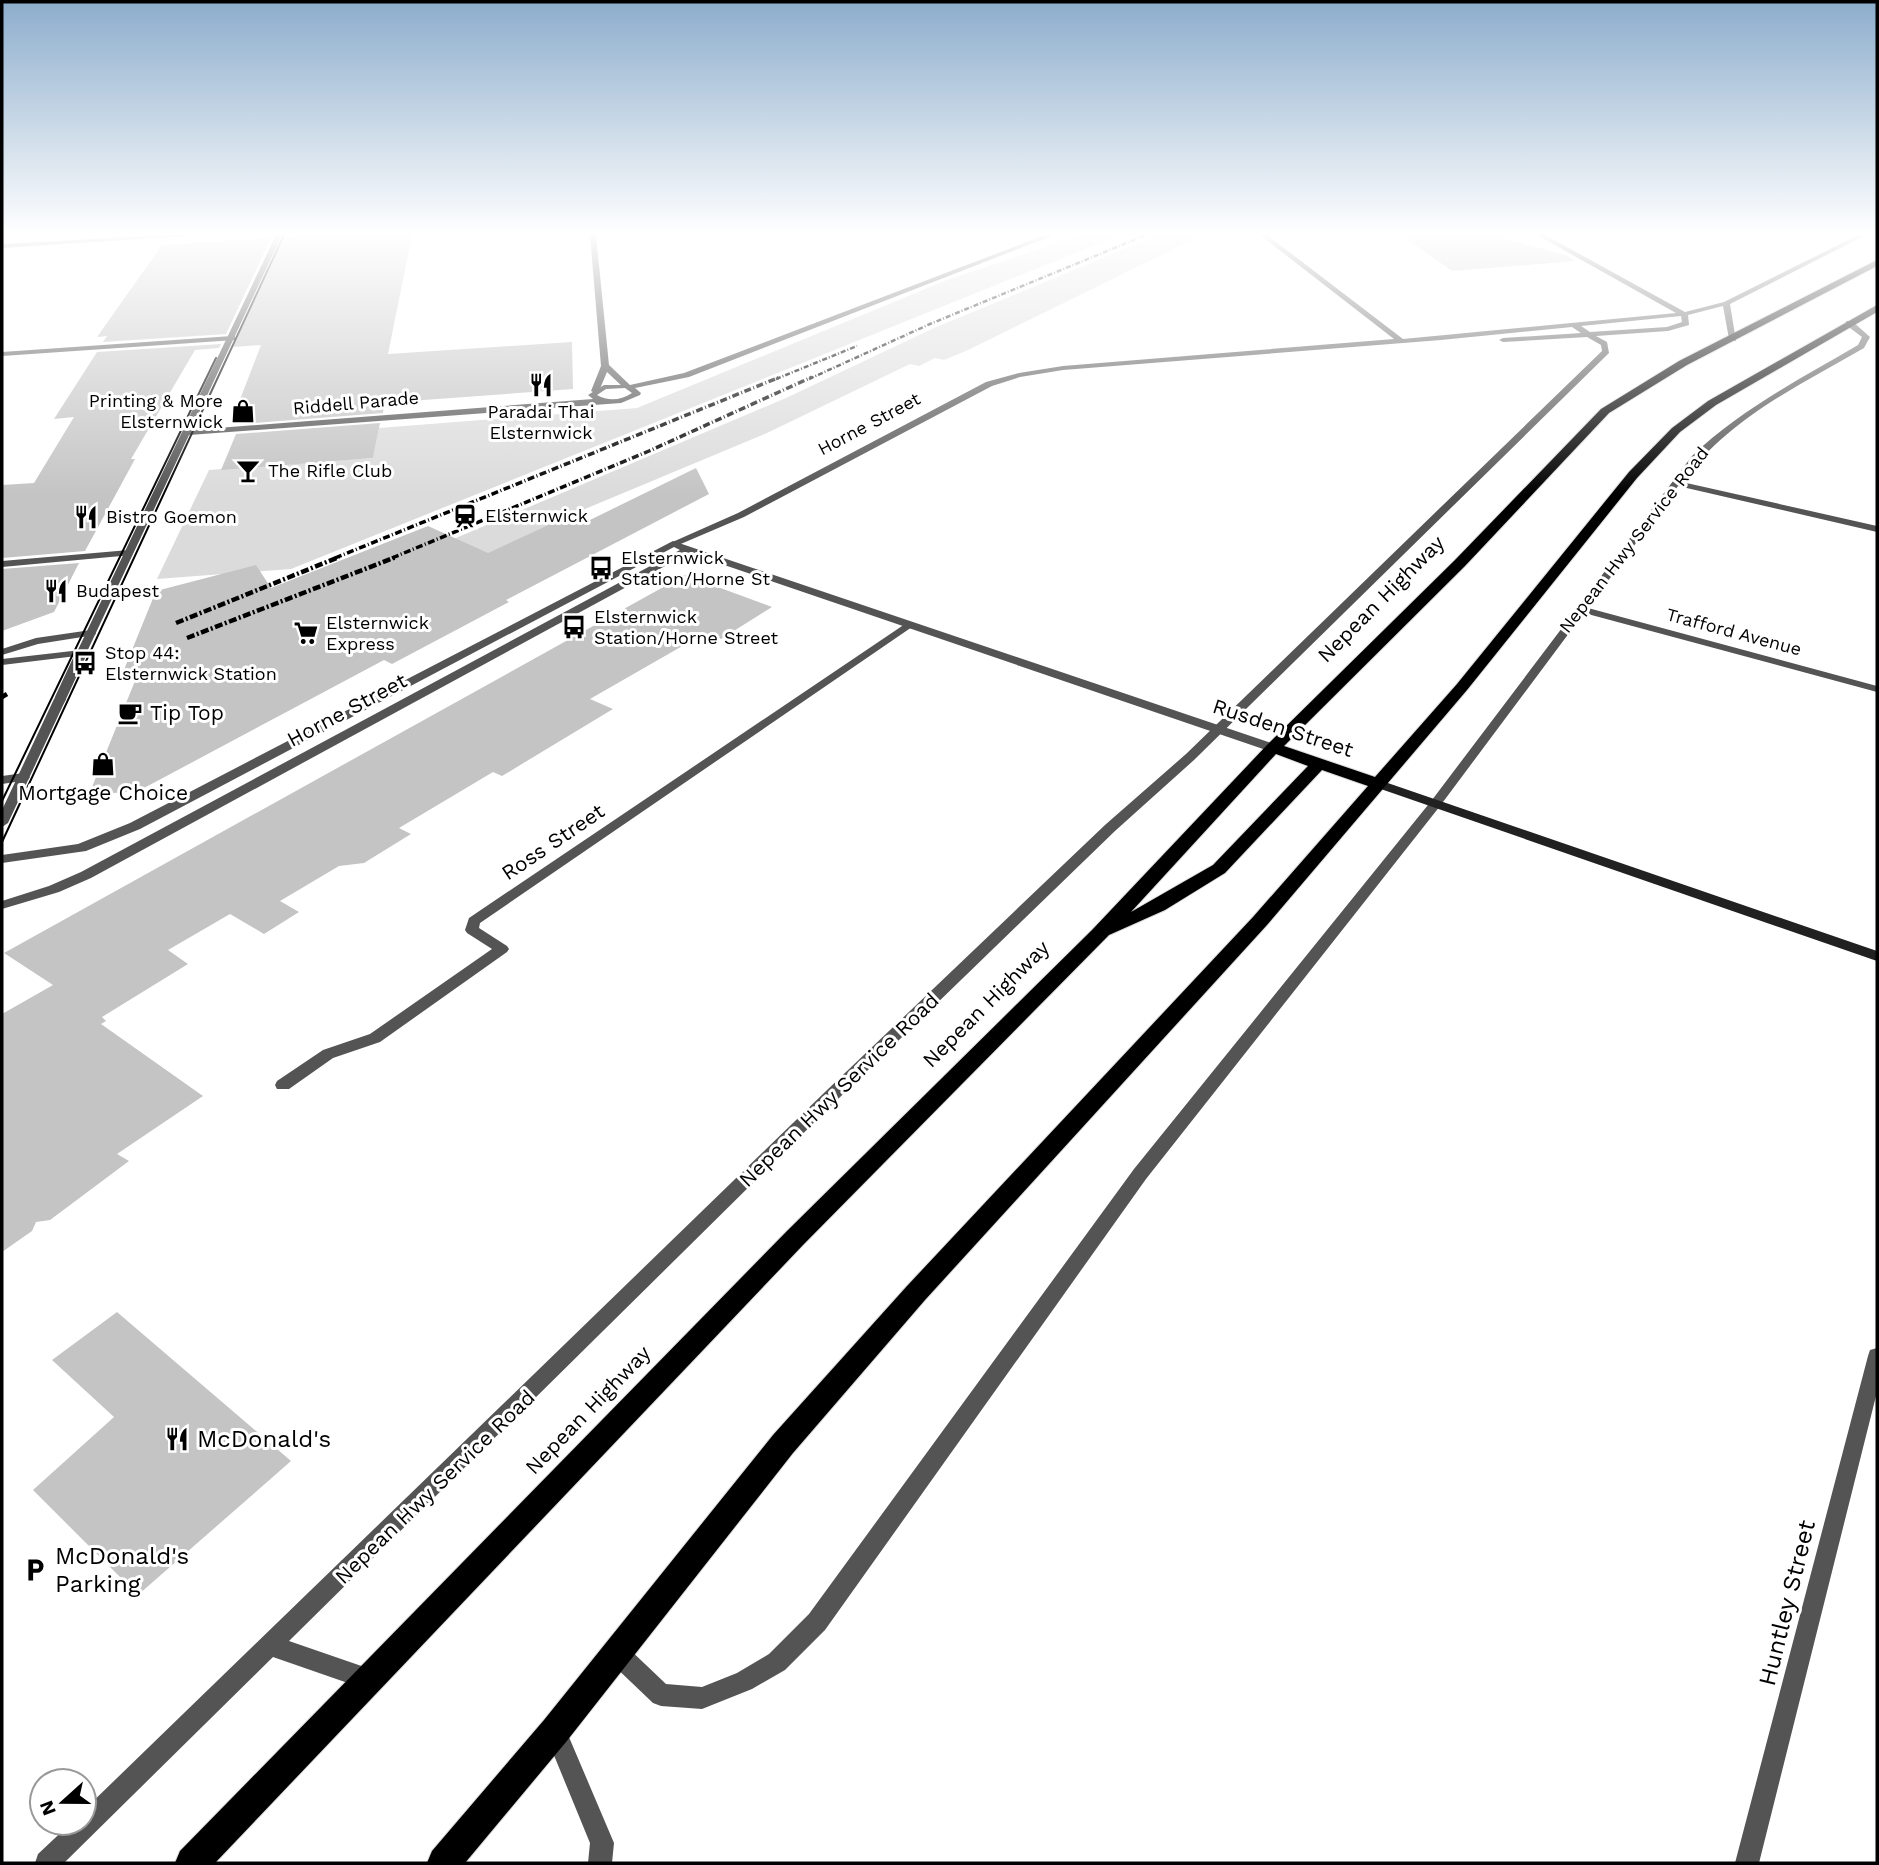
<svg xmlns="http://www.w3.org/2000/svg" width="1879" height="1865" font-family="'Work Sans',sans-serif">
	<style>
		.green { fill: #dbdbdb }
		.building { fill: #c4c4c4 }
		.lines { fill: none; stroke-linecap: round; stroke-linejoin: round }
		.trunk-casing { stroke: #dbdbdb; stroke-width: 2 }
		.minor { fill: #545454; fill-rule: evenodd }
		.tertiary { fill: #545454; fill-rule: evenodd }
		.secondary { fill: #212121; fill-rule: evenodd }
		.trunk { fill: #000; fill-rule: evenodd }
		.tram { stroke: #000; stroke-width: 2 }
		.rail-far2 { stroke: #000; stroke-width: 2.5; stroke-dasharray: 5 2 1 2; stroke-linecap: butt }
		.rail-far1 { stroke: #000; stroke-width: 3.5; stroke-dasharray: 7 2.5 1 2.5; stroke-linecap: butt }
		.rail { stroke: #000; stroke-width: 4.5; stroke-dasharray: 8 2.5 2 2.5; stroke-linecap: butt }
		.tertiary-bridge { stroke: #545454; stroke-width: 11 }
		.labels { text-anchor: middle; stroke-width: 6; stroke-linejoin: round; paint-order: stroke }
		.far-poi-label { font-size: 18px; fill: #000; stroke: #fff; text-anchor: start }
		.far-street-label { font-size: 18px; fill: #000; stroke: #fff }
		.street-label { font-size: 21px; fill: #000; stroke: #fff }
		.poi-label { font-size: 21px; fill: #000; stroke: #fff; text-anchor: start }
		.near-poi-label { font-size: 24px; fill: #000; stroke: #fff; text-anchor: start }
		.near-street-label { font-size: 24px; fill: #000; stroke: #fff }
	</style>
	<rect width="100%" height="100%" fill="#fff"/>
	<path class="green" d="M1082,235H1120L291,569L157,579L209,470L373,458L379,428L637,408L947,280Z
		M1158,235H1202L968,350L944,360L935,358L919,366L910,364L767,433L573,514L442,575L331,591L786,398L934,328Z"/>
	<path class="building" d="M307,235H412L388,354L572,342L573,389L396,402L384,404L383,413L240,424L244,414L234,415L261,345L233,347L284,238Z
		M1401,235H1494L1568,256L1575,261L1452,271Z
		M271,238L226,334L103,342L107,336L97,337L162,245Z
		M221,344L219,348L195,350L131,459H135L85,551L2,558V485L34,483L74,417L54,419L97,352Z
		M380,423L373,458L221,470L236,434Z
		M696,468L709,494L506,600L509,602L392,664L384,660L144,788L119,793L90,792L137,676L121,677L156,591L256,565L271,588L428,526L488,553L572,514L590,520Z
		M79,563L54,612L2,631V569Z
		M685,575L772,607L721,639L705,633L590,699L613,709L502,776L493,772L399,828L411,834L364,863L339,866L280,901L299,912L264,934L230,914L168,950L188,964L102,1017L106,1021L101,1024L203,1096L117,1154L129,1161L50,1220L36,1222L32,1231L2,1252V1014L53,985L4,953Z
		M117,1312L291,1461L138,1595L33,1490L114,1417L52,1360Z"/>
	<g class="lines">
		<g class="trunk-casing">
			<path id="trunk" d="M1877,260V266L1687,365L1609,413L1465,566L1284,746L1375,777L1457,684L1629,472L1672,428L1708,401L1877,305V312L1716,405L1680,432L1637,478L1467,690L1267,925L925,1300L793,1453L566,1742L465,1863H427L432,1851L544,1720L773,1435L907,1286L1253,917L1368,786L1322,770L1225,873L1165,910L1109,935L803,1245L215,1863H175L180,1851L787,1231L1092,930L1267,745L1455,560L1601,409L1679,361ZM1276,754L1308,766L1213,865L1131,912Z"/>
		</g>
		<path class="minor" d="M166,235H202L2,248V244Z
			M590,235H596L609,365L631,386L624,388L607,372L599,391L595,393L591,391L601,366Z
			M1260,235H1267L1403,339L1676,313L1537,235H1545L1685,312L1724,302L1858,235H1866L1730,304L1736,341L1729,339L1723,306L1688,315L1689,325L1668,331L1596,336L1607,342L1609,353L1194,760L1115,831L837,1100L289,1641L376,1671L379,1679L376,1687L368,1690L273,1657L64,1863H35L38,1854L71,1823H84V1810L825,1092L1105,825L1186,754L1602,351L1601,345L1587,337L1503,342L1499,340L1503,338L1581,333L1572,327L1441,340L1063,370L1020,377L992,386L744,517L676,546L668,544L738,513L986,382L1019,373L1063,366L1394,339ZM1681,316L1682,322L1667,327L1590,332L1581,326Z
			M1846,321H1852L1870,337L1864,348C1798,386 1728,419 1682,482L1877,526V532L1678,486L1588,608L1877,686V692L1584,613L1440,806L1146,1179L825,1630L785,1670L752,1689L702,1709L661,1706L653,1703L609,1661L606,1653L609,1645L617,1642L625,1645L666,1684L702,1687L737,1673L769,1654L809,1614L1134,1169L1432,800L1692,456C1741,409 1800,379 1858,345L1862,337L1846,325Z
			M232,336H235V340L2,356V352Z
			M129,550L132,551V555L2,567V561Z
			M908,622L913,625L912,627L480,923L479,928L507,946L509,949L507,952L380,1042L333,1058L289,1089H277L275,1085L277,1081L323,1050L370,1034L492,949L467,933L465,930L469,918Z
			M91,630L96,633L95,635L38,644L2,655V649L36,638Z
			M81,650L86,653L85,655L2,665V659Z
			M24,773L30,777L28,780L2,784V776Z
			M1877,1348V1392L1759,1863H1735L1868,1356L1870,1350Z
			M555,1720L563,1723L614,1843L612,1863H588L590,1843L544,1731L547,1723Z"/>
		<path class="tertiary" d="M276,235H282L191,430L593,399L588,395L604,385H630L684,373L1045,235H1054L689,377L635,388L641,393L640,395L621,403L189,435L85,656L80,659L76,658L75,656ZM625,388L632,393C621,400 609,402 597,395L606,389Z
			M673,541L1277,745L1279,748L1273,752L1269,751L689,553L91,878L59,892L2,909V901L49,886L81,872L680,550L674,547L140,829L86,851L2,863V855L78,844L130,823Z
			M60,696L66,699L8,823L2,827V810L54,699Z"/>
		<path class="secondary" d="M1379,780L1877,951V961L1375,787L1373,784L1375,781Z"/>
		<use href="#trunk" class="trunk"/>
		<path class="tram" d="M2,801L216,358
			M2,842L284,235"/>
		<path class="rail-far2" d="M776,379L857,346
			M809,379L930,324L1146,235"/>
		<path class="rail-far1" d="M335,558L780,377
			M392,558L649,451L812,377"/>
		<path class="rail" d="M176,623L339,557
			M187,638L396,557
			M2,697L7,694"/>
		<path class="tertiary-bridge" d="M60,699L80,656"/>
	</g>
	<linearGradient id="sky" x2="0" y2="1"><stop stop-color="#8cadcc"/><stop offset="0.47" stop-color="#fff"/><stop offset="1" stop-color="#fff" stop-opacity="0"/></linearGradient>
	<rect width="1879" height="496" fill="url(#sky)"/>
	<defs>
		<g id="restaurant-bare" transform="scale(1.89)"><path d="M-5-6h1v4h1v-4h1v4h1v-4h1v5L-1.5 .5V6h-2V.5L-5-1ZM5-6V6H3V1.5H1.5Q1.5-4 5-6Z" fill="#000" stroke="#fff" stroke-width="2.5" paint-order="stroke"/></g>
		<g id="shop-bare" transform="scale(1.89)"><path d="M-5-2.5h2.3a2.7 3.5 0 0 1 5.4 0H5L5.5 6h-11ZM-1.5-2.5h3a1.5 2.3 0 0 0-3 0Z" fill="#000" stroke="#fff" stroke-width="2.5" paint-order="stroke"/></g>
		<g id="bar-bare" transform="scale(1.89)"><path d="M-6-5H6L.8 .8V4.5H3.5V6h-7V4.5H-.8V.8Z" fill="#000" stroke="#fff" stroke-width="2.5" paint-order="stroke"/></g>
		<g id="station-bare" transform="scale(1.89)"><path d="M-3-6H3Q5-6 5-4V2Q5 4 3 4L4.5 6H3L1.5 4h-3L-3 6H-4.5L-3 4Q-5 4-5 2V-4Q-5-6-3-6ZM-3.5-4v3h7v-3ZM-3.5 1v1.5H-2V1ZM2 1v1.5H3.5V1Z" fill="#000" stroke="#fff" stroke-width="2.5" paint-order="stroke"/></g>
		<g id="bus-bare" transform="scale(1.89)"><path d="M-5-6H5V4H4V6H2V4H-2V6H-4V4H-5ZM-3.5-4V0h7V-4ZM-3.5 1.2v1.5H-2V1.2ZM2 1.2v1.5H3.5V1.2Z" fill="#000" stroke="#fff" stroke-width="2.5" paint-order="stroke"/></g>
		<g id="supermarket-bare" transform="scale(1.89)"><path d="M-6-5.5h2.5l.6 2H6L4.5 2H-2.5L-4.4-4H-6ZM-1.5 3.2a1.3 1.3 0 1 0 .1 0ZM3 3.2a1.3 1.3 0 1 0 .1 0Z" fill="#000" stroke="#fff" stroke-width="2.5" paint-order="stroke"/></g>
		<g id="cafe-bare" transform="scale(1.89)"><path d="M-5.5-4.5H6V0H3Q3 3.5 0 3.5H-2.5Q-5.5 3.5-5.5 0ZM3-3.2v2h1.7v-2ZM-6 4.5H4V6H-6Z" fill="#000" stroke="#fff" stroke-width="2.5" paint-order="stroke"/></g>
		<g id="parking-bare" transform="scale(1.89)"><path d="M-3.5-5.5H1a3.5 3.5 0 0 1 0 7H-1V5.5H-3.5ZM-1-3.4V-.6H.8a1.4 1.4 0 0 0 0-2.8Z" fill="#000" stroke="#fff" stroke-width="2.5" paint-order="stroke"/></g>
	</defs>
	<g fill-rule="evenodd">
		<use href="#restaurant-bare" x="541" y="385"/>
		<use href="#shop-bare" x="243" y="411"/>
		<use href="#bar-bare" x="248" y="471"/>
		<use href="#station-bare" x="465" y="516"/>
		<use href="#restaurant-bare" x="86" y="517"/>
		<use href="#bus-bare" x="601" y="568"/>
		<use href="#restaurant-bare" x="56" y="591"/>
		<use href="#bus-bare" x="574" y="627"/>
		<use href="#supermarket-bare" x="306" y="633"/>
		<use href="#bus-bare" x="85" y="663"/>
		<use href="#cafe-bare" x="130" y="713"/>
		<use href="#shop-bare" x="103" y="764"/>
		<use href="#restaurant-bare" x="177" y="1439"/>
		<use href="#parking-bare" x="35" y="1570"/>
	</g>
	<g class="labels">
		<g class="far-poi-label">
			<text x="223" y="407" text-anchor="end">Printing &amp; More<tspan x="223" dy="21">Elsternwick</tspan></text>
			<text x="541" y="418" text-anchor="middle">Paradai Thai<tspan x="541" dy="21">Elsternwick</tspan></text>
			<text x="268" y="477">The Rifle Club</text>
			<text x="485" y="522">Elsternwick</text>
			<text x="106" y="523">Bistro Goemon</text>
			<text x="621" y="564">Elsternwick<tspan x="621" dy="21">Station/Horne St</tspan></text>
			<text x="76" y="597">Budapest</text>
			<text x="594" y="623">Elsternwick<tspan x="594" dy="21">Station/Horne Street</tspan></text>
			<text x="326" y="629">Elsternwick<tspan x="326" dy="21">Express</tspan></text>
			<text x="105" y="659">Stop 44:<tspan x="105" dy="21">Elsternwick Station</tspan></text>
		</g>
		<g class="far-street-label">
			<text transform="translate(356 403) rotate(-5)" y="6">Riddell Parade</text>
			<text transform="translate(869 424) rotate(-28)" y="6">Horne Street</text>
			<text transform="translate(1634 540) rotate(-52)" y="6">Nepean Hwy Service Road</text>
			<text transform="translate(1734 632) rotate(15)" y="6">Trafford Avenue</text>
		</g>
		<g class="street-label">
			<text transform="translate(1381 599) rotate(-45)" y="7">Nepean Highway</text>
			<text transform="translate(347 710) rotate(-28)" y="7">Horne Street</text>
			<text transform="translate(1283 728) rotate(18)" y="7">Rusden Street</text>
			<text transform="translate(553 842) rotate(-34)" y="7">Ross Street</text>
			<text transform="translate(986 1004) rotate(-45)" y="7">Nepean Highway</text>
			<text transform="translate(839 1090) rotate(-44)" y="7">Nepean Hwy Service Road</text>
			<text transform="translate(588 1410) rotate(-46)" y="7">Nepean Highway</text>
			<text transform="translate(435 1487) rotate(-44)" y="7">Nepean Hwy Service Road</text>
		</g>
		<g class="poi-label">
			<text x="150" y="720">Tip Top</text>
			<text x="103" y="800" text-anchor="middle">Mortgage Choice</text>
		</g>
		<g class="near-poi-label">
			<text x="197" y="1447">McDonald's</text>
			<text x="55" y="1564">McDonald's<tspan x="55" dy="28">Parking</tspan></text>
		</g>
		<g class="near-street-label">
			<text transform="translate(1787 1603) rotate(-76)" y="8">Huntley Street</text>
		</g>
	</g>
	<rect width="1879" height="1865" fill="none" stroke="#000000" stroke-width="7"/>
	<g transform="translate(63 1802) rotate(249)"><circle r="33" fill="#ffffff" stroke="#999999" stroke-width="2"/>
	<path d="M0-5L12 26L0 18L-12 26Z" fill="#000000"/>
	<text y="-10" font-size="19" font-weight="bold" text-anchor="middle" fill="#000000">N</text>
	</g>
</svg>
